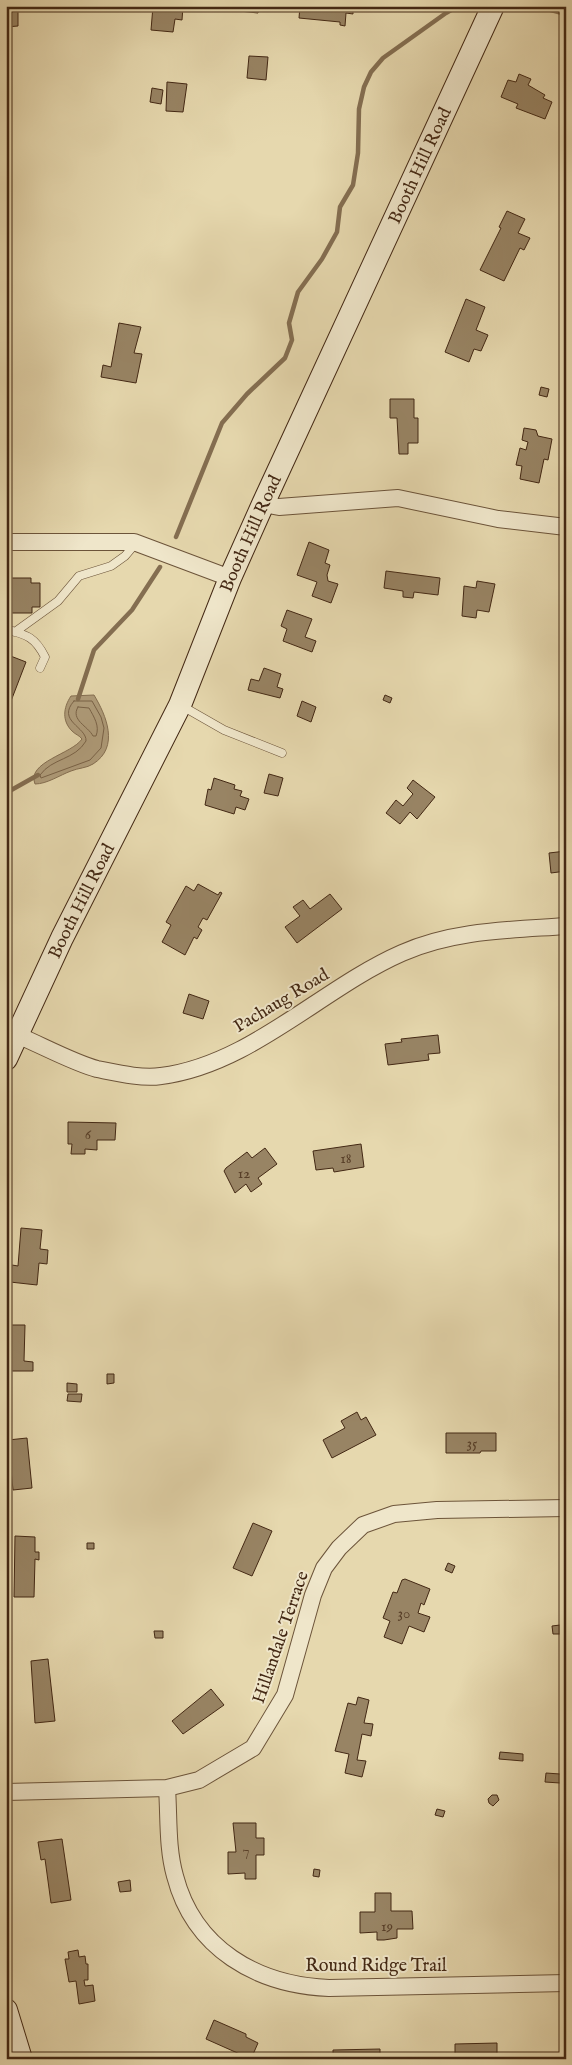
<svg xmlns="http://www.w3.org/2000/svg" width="572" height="2065" font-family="'IM FELL English',serif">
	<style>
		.water { fill: #af9c7a; stroke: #846e51 }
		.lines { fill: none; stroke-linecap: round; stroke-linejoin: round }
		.shore { stroke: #796247; stroke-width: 1 }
		.stream { stroke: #846e51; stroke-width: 4.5 }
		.building { fill: #988464; stroke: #432814 }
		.lane-casing { stroke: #6c543a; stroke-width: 9 }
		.street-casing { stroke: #6c543a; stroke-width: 18 }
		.secondary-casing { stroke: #432814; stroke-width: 24 }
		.lane { stroke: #efe6ca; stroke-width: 8 }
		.street { stroke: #efe6ca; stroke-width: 16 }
		.secondary { stroke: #efe6ca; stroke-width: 22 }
		.labels { text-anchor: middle; stroke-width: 4; stroke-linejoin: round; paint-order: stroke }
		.number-label { font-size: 15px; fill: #583f28 }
		.street-label { font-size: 18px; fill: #432814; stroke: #efe6ca }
	</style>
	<rect width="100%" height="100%" fill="#e6d8ae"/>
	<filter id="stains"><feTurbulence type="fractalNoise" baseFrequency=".004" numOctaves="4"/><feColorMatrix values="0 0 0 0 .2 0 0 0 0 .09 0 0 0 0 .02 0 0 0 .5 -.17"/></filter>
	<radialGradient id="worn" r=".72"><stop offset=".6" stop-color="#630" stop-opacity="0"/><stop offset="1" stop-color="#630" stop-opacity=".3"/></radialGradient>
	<path class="water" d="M94,695C106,715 120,747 93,764C87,768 78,768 71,771C60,775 47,784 35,784C26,762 72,754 82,739C79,735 76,735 72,731C62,721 63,708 71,696Z"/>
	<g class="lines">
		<path class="shore" d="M74,701H92L101,717L104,728L101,748L90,760L41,778L40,775C52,758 75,760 86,741C87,727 56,721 74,701Z
			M78,707L89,708C94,717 100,726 96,736H93C88,726 70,720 78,707Z"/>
		<path class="stream" d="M536,6L566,14
			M176,537L222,423L247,394L285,358L292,340L289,323L298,292L322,259L337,232L340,207L353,185L358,153L359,109L364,87L371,72L383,58L446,13L458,6
			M78,699L94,650L132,610L160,567
			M6,793L38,775"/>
	</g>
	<path class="building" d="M153,6H183L182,20L175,19L173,32L151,30Z
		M213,6H259L258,13L212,8Z
		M300,6L323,7L353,6V14L346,13L345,26L340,25V22L299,18Z
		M6,7H18V26L6,27Z
		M249,56L268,57L266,80L247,78Z
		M519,74L531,79L528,85L545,95L543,98L552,102L545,119L516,108L518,104L501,97L508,80L516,82Z
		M167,82L187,84L183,112L166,111Z
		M152,88L163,90L161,104L150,102Z
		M507,211L525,219L518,233L530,238L524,250L520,248L504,281L480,270L501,228L499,227Z
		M466,299L485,307L476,330L488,335L481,351L474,349L469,362L445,352Z
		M119,323L141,327L134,353L142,354L136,383L101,377L103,365L111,367Z
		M541,387L549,389L547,397L539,395Z
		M390,399H414V418H418V443H408V454H399L397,418H390Z
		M524,428L536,430L538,436L552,439L548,460L544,459L539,483L520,479L522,466L516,465L520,448L526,450L528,442L522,440Z
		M309,542L329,550L325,563L330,565L327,575L328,581L338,584L331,603L312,596L317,582L297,575Z
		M386,571L440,578L438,595L414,592L413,598L403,597V591L384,588Z
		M6,578H31V583H40V607H32V613H6Z
		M477,581L495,584L489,612L477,610L476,618L462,616L464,586L476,588Z
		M287,610L312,619L305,637L316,641L312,652L283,641L287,629L281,626Z
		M8,655L26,662L11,701L7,699L6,702Z
		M264,668L281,674L277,687L283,689L280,698L248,690L251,679L259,681Z
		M385,695L392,698L390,703L383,700Z
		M302,701L316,707L311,722L297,716Z
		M269,774L283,778L278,796L264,793Z
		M214,778L235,785L234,789L242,791L240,796L249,799L245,810L236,807L234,814L205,805L208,789L211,790Z
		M413,780L435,797L417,819L410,812L400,824L386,813L396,800L403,806L413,794L407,788Z
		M566,851V871L551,873L549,853Z
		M198,884L218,895L220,892L222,893L207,920L203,918L198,927L202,930L197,939L194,937L185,955L162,942L171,925L166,922L186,886L194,891Z
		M330,894L342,909L297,943L285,927L300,916L293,907L303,900L310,909Z
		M189,994L209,1001L203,1019L183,1013Z
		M438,1035L440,1053L428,1054L429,1060L388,1065L385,1044L402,1042L401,1039Z
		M68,1122L116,1123L115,1140H97V1150L85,1149V1154H71L72,1144H68Z
		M361,1144L364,1167L334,1172L333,1168L316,1170L313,1151Z
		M265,1148L277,1164L258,1178L262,1184L251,1192L246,1184L235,1193L224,1171L226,1168L247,1152L252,1158Z
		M21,1228L42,1230L40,1249L48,1250L47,1264L39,1263L37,1285L10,1282L12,1265L18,1266Z
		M6,1325H25L24,1361L33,1362V1371H6Z
		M107,1374H114V1383L107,1384Z
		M67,1383L77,1384V1392H67Z
		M68,1394H82L81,1402L67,1401Z
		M357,1412L361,1420L366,1417L376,1435L332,1458L323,1440L345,1428L341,1421Z
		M446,1433H496V1451H481L480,1453H446Z
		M27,1438L32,1488L13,1490L8,1440Z
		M253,1523L272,1531L252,1576L233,1568Z
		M15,1536L35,1537V1552H39V1560L35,1559L34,1597H14Z
		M87,1543H94V1549H87Z
		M448,1563L455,1566L452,1573L445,1570Z
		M405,1579L430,1589L424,1605L421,1603L418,1613L430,1617L424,1632L409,1626L402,1644L384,1637L390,1621L383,1618L393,1592L397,1593L402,1580Z
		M560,1625V1634H553L552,1626Z
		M154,1631H163V1638H155Z
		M48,1659L55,1721L35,1723L31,1661Z
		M211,1689L224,1705L183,1734L172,1721Z
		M358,1697L369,1700L364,1723L373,1724L371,1736L362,1734L357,1760L366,1761L362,1777L345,1773L349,1754L335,1751L348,1703L356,1705Z
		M500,1752L523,1754V1761L499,1759Z
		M546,1773L560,1774L563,1780L560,1783L545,1782Z
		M492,1795H497L499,1800L493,1806L489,1803L488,1799Z
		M437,1809L445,1811L443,1817L435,1815Z
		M233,1823H256V1838H264V1855H256V1879H245V1873L228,1874V1852H236Z
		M62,1839L71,1900L51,1903L45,1859L41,1860L38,1842Z
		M314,1869L320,1870L319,1877L313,1876Z
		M130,1880L131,1891L120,1892L118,1882Z
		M375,1893H391V1911H412L413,1929H397V1938L384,1940H377V1932L360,1933V1912H375Z
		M78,1950L79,1957L85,1956L86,1964H88V1980H84L85,1986L93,1985L95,2001L79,2004L76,1981L69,1982L65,1959H69L68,1952Z
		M214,2020L246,2034V2037L258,2043L251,2059L206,2039Z
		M497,2043V2059H455V2044Z
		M380,2049V2059H318V2055H333V2050Z"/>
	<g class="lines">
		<g class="lane-casing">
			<path id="lane" d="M6,629C27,635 35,637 45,657L40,668
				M15,632L58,601L79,576L111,566L125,556L136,543
				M182,706L224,730L282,753"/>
		</g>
		<g class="street-casing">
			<path id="street" d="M263,504L279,507L398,498L498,519L566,527
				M6,542H134L230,578
				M17,1035C41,1045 74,1063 97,1069C117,1073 142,1079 161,1076C250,1065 322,988 402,953C453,930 511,930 566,926
				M167,1788C169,1817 167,1848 175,1876C194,1949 257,1985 329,1988L566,1983
				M6,1792L167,1788L199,1780L253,1748L285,1695L313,1595L324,1568L339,1548L363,1525L394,1514L437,1510L566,1508"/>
		</g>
		<g class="secondary-casing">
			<g id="secondary">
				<path id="s1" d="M6,1059L62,938L180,705L230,578L263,504L493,6"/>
				<path d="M6,2010L21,2059"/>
			</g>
		</g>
		<use href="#lane" class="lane"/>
		<use href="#street" class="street"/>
		<use href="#secondary" class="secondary"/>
	</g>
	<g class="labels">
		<g class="number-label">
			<text x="88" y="1139">6</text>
			<text x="346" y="1163">18</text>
			<text x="244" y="1178">12</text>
			<text x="472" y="1448">35</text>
			<text x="404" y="1618">30</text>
			<text x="246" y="1855">7</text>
			<text x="387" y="1931">19</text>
		</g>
		<g class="street-label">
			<text dy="6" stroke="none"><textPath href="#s1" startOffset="985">Booth Hill Road</textPath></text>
			<text dy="6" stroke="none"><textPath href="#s1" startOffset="580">Booth Hill Road</textPath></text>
			<text dy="6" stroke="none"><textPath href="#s1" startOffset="175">Booth Hill Road</textPath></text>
			<text transform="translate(281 1000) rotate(-31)" y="6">Pachaug Road</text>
			<text transform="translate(280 1637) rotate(-71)" y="6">Hillandale Terrace</text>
			<text x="376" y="1971">Round Ridge Trail</text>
		</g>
	</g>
	<rect width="572" height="2065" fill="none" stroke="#e6d8ae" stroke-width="25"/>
	<rect x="8" y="8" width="557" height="2050" fill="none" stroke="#432814" stroke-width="2.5"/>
	<rect x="12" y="12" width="547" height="2040" fill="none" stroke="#432814"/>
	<rect width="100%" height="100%" filter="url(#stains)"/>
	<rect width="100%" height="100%" fill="url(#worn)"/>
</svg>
